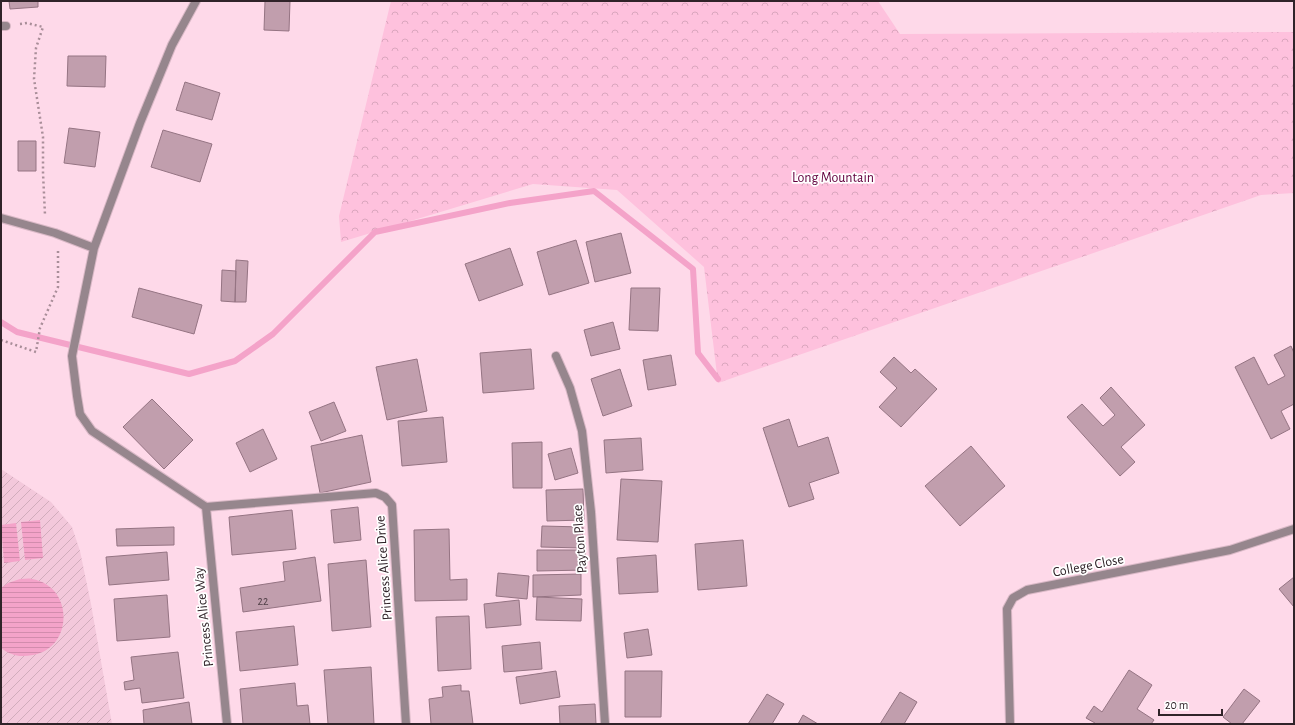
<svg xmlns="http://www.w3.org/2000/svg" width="1295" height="725" font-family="'Alegreya Sans',sans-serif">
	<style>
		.industrial { fill: url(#industrial-furrows) }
		.forest { fill: url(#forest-crowns) }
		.water { fill: url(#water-rules) }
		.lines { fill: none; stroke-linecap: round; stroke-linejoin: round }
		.stream { stroke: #f4a3c9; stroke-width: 6 }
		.building { fill: #c19ead; stroke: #957483 }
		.street-casing { stroke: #d9b8c6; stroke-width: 10 }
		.path { stroke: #a98e99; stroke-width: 2.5; stroke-dasharray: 2 3; stroke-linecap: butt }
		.street { stroke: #96868d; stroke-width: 8 }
		.labels { text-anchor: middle; stroke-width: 3.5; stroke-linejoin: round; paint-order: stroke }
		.number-label { font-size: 12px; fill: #54424a }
		.park-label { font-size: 14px; fill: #62003e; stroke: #fff }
		.street-label { font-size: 14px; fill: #302329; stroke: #fff }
	</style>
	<defs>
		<pattern id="industrial-furrows" width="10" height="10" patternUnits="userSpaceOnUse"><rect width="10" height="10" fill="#f3c8db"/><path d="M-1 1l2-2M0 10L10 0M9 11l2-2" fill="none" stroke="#d1acbc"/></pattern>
		<pattern id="forest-crowns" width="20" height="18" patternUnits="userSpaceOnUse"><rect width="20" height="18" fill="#fec1dd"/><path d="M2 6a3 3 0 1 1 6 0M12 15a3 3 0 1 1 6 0" fill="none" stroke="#daa6be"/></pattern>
		<pattern id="water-rules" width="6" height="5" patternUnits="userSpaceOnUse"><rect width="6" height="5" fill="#f4a3c9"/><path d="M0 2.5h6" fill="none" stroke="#d28cad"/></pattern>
	</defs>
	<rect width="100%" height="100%" fill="#fed9e9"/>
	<path class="industrial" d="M1,469L51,502L72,527L80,551L91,604L112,724H1Z"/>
	<path class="forest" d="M391,1H878L900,34L1294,32V193L1261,195L718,383L704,267L617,190L533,184L341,242L339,216Z"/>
	<path class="water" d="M40,520L43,558L25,560L21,522Z
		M16,523L20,561L4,563L1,525Z
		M20,579C24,579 29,578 32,579C74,586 74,648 33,655C26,656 18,657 12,654C8,653 4,650 1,648V588L8,583Z"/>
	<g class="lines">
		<path class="stream" d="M1,322L17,332L189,374L235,361L273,334L375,232L510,203L594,191L693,269L698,353L718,379"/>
	</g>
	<path class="building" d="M9,1H38V7L10,9Z
		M265,1H290L289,31L264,30Z
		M68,56H106L105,87L67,86Z
		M185,82L220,93L212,120L176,110Z
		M69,128L100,132L95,167L64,163Z
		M163,130L212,144L200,182L151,167Z
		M18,141H36V171H18Z
		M621,233L631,273L595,282L586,242Z
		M576,240L589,283L549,295L537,252Z
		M510,248L523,285L479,301L465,264Z
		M236,260L248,261L246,302H235Z
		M222,270L236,271L235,302L221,301Z
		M139,288L202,305L194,334L132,317Z
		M631,288H660L658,331L629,330Z
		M613,322L620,349L591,356L584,330Z
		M1291,346L1294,353V404L1281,411L1290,429L1271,439L1235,367L1254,357L1268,385L1285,376L1274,355Z
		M531,349L534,389L483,393L480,353Z
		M671,355L676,385L648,390L643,360Z
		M894,357L911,373L915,369L937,389L901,427L879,407L897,388L880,372Z
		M417,359L427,411L387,420L376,367Z
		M620,369L632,406L603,416L591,379Z
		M1111,387L1145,425L1121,447L1135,462L1120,476L1067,417L1082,404L1103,426L1115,415L1100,398Z
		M152,399L193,440L164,469L123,427Z
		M334,402L346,431L321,441L309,412Z
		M443,417L447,462L402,466L398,421Z
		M789,419L798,447L828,437L839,473L809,483L814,499L789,507L763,428Z
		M263,429L277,459L250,472L236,443Z
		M362,435L371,482L320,493L311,446Z
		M641,438L643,470L606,473L604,440Z
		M542,442V488H513L512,443Z
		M971,446L1005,486L960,526L925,486Z
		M571,448L578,473L555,480L548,454Z
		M621,479L662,481L658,542L617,540Z
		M583,489L584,520L547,521L546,490Z
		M358,507L361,540L334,543L331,510Z
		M292,510L296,549L232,555L229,517Z
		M542,526L583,527L582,548L541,547Z
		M174,527V545L117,546L116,529Z
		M449,529L450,580L467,579V600L415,601L414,530Z
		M743,540L747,586L698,590L695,544Z
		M537,550H585L586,570L537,571Z
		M167,552L169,580L109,585L106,557Z
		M656,555L658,592L619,594L617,558Z
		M315,557L321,601L243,612L240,588L285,581L283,562Z
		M366,560L371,627L332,631L328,564Z
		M498,573L529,576L527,599L496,596Z
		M581,574V595L533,597V575Z
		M1294,577V607L1279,589Z
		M167,595L170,637L117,641L114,599Z
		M537,597L582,599L581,621L536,620Z
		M519,600L521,625L486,628L484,604Z
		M469,616L471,669L438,671L436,617Z
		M294,626L298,665L240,671L236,632Z
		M648,629L652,655L627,658L624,633Z
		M540,642L542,669L504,672L502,646Z
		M178,652L184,698L142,703L140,688L125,690L124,682L134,680L131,657Z
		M371,667L374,724H328L324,670Z
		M1129,670L1152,685L1137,709L1154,720L1151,724H1094L1095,723L1086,718L1094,706L1102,712Z
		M556,671L560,697L520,704L516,677Z
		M625,671H662L661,717H625Z
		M295,683L297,706L308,705L310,724H243L240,689Z
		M461,685V691H469L473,724H431L429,699L443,697L442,687Z
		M1244,689L1260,701L1242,724H1232L1223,717Z
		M900,692L917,702L904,724H880Z
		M767,694L784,704L772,724H748Z
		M189,702L192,724H144L143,710Z
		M595,704L596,724H560L559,706Z
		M803,715L818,724H798Z"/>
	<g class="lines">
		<g class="street-casing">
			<path id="street" d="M196,1L172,45L140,123L94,248L72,356L77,396L80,414L92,431L206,507
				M1,26H6
				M1,218L55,233L94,248
				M556,356L570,388L582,431L591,512L605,724
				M206,507L376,493L385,497L392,505L406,724
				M206,507L227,724
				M1010,724L1007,609L1013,598L1027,590L1230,550L1294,529"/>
		</g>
		<path class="path" d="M20,24L27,23L43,27L36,48L34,79L43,137V173L45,215
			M1,340L36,352L40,328L58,287V249"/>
		<use href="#street" class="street"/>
	</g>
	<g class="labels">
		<g class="number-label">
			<text x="263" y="605">22</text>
		</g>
		<g class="park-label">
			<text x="833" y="182">Long Mountain</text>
		</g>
		<g class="street-label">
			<text transform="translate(579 539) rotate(-94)" y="5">Payton Place</text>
			<text transform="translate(1088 565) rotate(-11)" y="5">College Close</text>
			<text transform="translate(383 568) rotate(-94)" y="5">Princess Alice Drive</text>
			<text transform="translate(203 617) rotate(-96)" y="5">Princess Alice Way</text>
		</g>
	</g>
	<rect width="1295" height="725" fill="none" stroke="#302329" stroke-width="4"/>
	<path d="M1159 709v6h63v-6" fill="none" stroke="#302329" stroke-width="2"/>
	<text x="1165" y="709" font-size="12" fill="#302329" stroke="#ffffff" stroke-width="3" paint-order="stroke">20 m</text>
</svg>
